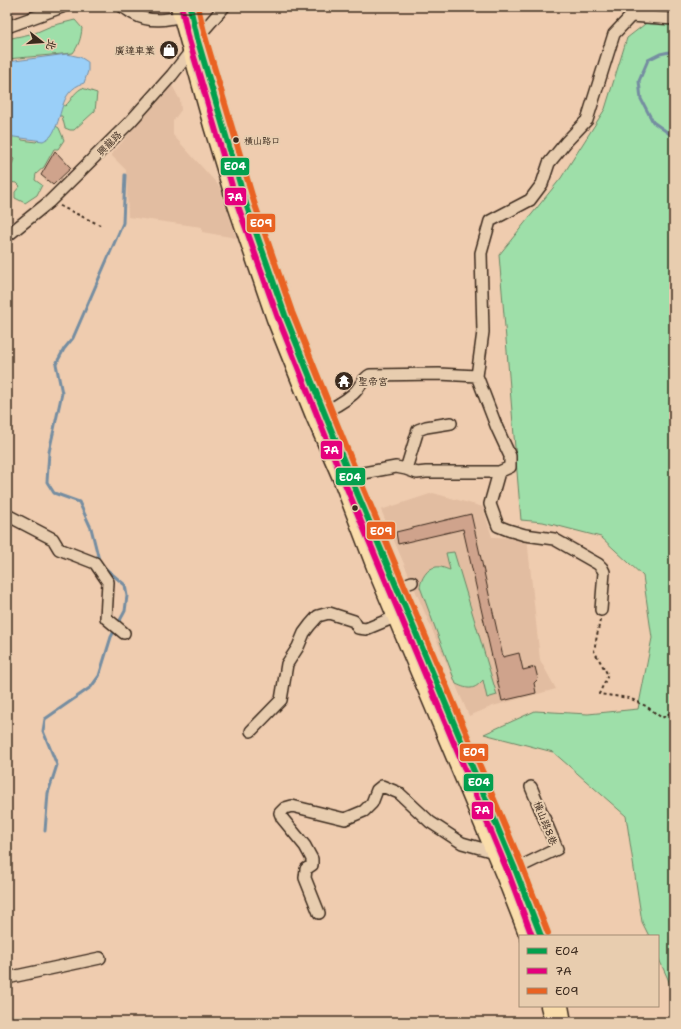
<svg xmlns="http://www.w3.org/2000/svg" width="681" height="1029" font-family="'Shantell Sans','LXGW WenKai TC',sans-serif">
	<style>
		.built { fill: #e2bda1 }
		.green { fill: #9edfa9; stroke: #6c8464 }
		.water { fill: #9acff8; stroke: #748da1 }
		.lines { fill: none; stroke-linecap: round; stroke-linejoin: round }
		.stream { stroke: #748da1; stroke-width: 3 }
		.building { fill: #cfa38c; stroke: #3b2a1e }
		.minor-casing { stroke: #3b2a1e; stroke-width: 14 }
		.major-casing { stroke: #3b2a1e; stroke-width: 17 }
		.path { stroke: #3b2a1e; stroke-width: 2; stroke-dasharray: 3 3; stroke-linecap: butt }
		.minor { stroke: #e8cdaf; stroke-width: 11 }
		.major { stroke: #faddab; stroke-width: 14 }
		.bus-1-casing { stroke: #e8cdaf; stroke-width: 9 }
		.bus-2-casing { stroke: #e8cdaf; stroke-width: 9 }
		.bus-3-casing { stroke: #e8cdaf; stroke-width: 9 }
		.bus-1 { stroke: #03a04e; stroke-width: 6 }
		.bus-2 { stroke: #e5007d; stroke-width: 6 }
		.bus-3 { stroke: #e96222; stroke-width: 6 }
		.bus-dot { fill: #3b2a1e; stroke: #e8cdaf; stroke-width: 1.5 }
		.labels { text-anchor: middle; stroke-width: 4; stroke-linejoin: round; paint-order: stroke }
		.bus-label { font-size: 9px; fill: #3b2a1e; stroke: #e8cdaf; text-anchor: start }
		.poi-label { font-size: 10px; fill: #3b2a1e; stroke: #e8cdaf; text-anchor: end }
		.street-label { font-size: 10px; fill: #3b2a1e; stroke: #e8cdaf }
		.line-badge { stroke: #e8cdaf; stroke-width: 1.5 }
		.badge-label { font-size: 11px; text-anchor: middle; font-weight: bold; fill: #fff }
	</style>
	<rect width="100%" height="100%" fill="#efccaf"/>
	<filter id="ink" filterUnits="userSpaceOnUse"><feTurbulence type="fractalNoise" baseFrequency=".025" numOctaves="2"/><feDisplacementMap in="SourceGraphic" scale="8" xChannelSelector="R" yChannelSelector="G"/><feConvolveMatrix kernelMatrix="1 2 1 2 8 2 1 2 1" color-interpolation-filters="sRGB"/></filter>
	<g filter="url(#ink)">
		<path class="built" d="M7,7H47L7,20Z
			M171,85L173,87L180,100L181,110L173,121V135L220,187L236,238L202,232V227L128,217L126,170L111,155Z
			M433,493L483,507L492,537L527,538L540,660L556,689L493,706L469,716L381,510Z"/>
		<path class="green" d="M667,7H674V998L668,979L658,957V936H649L642,922L626,816L553,752L484,734L535,711L588,714L638,709L652,638L643,576L601,537L543,522L521,520L499,255L561,178L605,109L627,38Z
			M75,20L82,28C81,38 79,45 73,53L7,59V39L35,33L51,26Z
			M82,88L97,93L95,111L74,130H70L65,128L62,116H55L58,102L65,106C73,99 72,94 82,88Z
			M54,125L59,128L64,140L58,149H54L44,167L36,174L35,180L42,185L37,195L25,203L15,198V192L20,186L17,183L7,182V172L11,167L14,159L7,156V136L19,135L22,140L36,142Z
			M454,552L497,695L487,698L483,680C474,690 469,690 456,684L420,587C421,579 427,568 436,567C441,566 446,569 450,570L446,553Z"/>
		<path class="water" d="M67,54L80,57L88,62V71L84,83C58,91 64,118 51,136C49,138 45,140 43,141L7,136V62Z"/>
		<g class="lines">
			<path class="stream" d="M674,51L660,54L648,60L639,81L641,99L653,122L674,137
				M45,831L48,793L57,765L43,731L45,719L91,687L99,676L111,637L125,611L127,596L125,585L100,564L91,528L79,502L54,493L47,482L49,452L62,393L56,364L64,349L73,338L123,223L125,175"/>
		</g>
		<path class="building" d="M55,151L71,168L53,185L41,175Z
			M471,514L503,657L519,653L523,670L535,667L538,679L534,683L536,693L502,701L463,529L398,544L396,532Z"/>
		<g class="lines">
			<g class="minor-casing">
				<path id="minor" d="M123,7C127,9 130,12 134,14C151,24 170,19 188,15
					M7,27L62,7
					M7,236L49,202L130,122L172,75L190,52L197,38L224,7
					M316,415C329,410 343,403 353,394C360,388 362,379 370,375L439,374L477,376
					M406,469L418,430L426,427L451,423
					M499,472L490,504L498,526L508,530L525,535L554,539L598,564L602,568L604,572L601,610
					M342,477L396,467L406,469L417,473L426,472H499L510,467V456L497,428L477,376L483,332L481,253L490,221L530,200L542,184L549,163L567,141L587,120L614,34L631,16L674,19
					M7,515L53,539L59,549L95,563L108,582L106,618L124,633
					M390,590L412,582
					M251,731L281,700L287,664L298,647L304,633L310,625L318,616L329,613L354,621L358,628L366,629L395,617
					M509,872L557,849L531,787
					M319,913L305,878L306,869L312,865V859L305,846L282,818L280,813L285,808L292,806L345,819L364,811L372,803L377,790L382,786L399,793L430,822L462,843L494,852
					M7,978L100,958"/>
			</g>
			<g class="major-casing">
				<path id="major" d="M178,7L211,126L234,202L274,319L313,416L340,478L375,570L503,875L527,936
					M190,7L197,38L246,204L285,315L345,464L515,869L541,936
					M548,1006L552,1022
					M561,1006L564,1022"/>
			</g>
			<path class="path" d="M60,206L100,225
				M600,620L594,651L608,675L599,694L629,698L646,706L662,718L670,713L674,720"/>
			<use href="#minor" class="minor"/>
			<use href="#major" class="major"/>
			<g class="bus-1-casing">
				<path id="bus-1" d="M190,7L197,38L246,204L285,315L345,464L515,869L541,936"/>
			</g>
			<g class="bus-2-casing">
				<path id="bus-2" d="M182,9L189,40L238,206L278,318L338,467L508,872L532,936"/>
			</g>
			<g class="bus-3-casing">
				<path id="bus-3" d="M198,7L205,36L254,202L292,312L352,461L522,866L548,933"/>
			</g>
			<use href="#bus-1" class="bus-1"/>
			<use href="#bus-2" class="bus-2"/>
			<use href="#bus-3" class="bus-3"/>
		</g>
	</g>
	<defs>
		<g id="shop-disc" transform="scale(1)"><circle r="9.5" fill="#3b2a1e" stroke="#e8cdaf"/><path d="M-5-2.5h2.3a2.7 3.5 0 0 1 5.4 0H5L5.5 6h-11ZM-1.5-2.5h3a1.5 2.3 0 0 0-3 0Z" fill="#fff"/></g>
		<g id="temple-disc" transform="scale(1)"><circle r="9.5" fill="#3b2a1e" stroke="#e8cdaf"/><path d="M0-6L5-2H3V0L6.5 2.5H4V6H1.5V3h-3V6H-4V2.5H-6.5L-3 0V-2H-5Z" fill="#fff"/></g>
	</defs>
	<g fill-rule="evenodd">
		<use href="#shop-disc" x="169" y="50"/>
		<use href="#temple-disc" x="344" y="381"/>
	</g>
	<g class="bus-dot">
		<circle cx="236" cy="140" r="3.5"/>
		<circle cx="355" cy="508" r="3.5"/>
	</g>
	<g class="labels">
		<g class="bus-label">
			<text x="244" y="144">橫山路口</text>
		</g>
		<g class="poi-label">
			<text x="155" y="54">廣達車業</text>
			<text x="358" y="385" text-anchor="start">聖帝宮</text>
		</g>
		<g class="street-label">
			<text transform="translate(109 143) rotate(-45)" y="4">興龍路</text>
			<text transform="translate(546 823) rotate(68)" y="4">橫山路8巷</text>
		</g>
	</g>
	<g class="line-badge">
		<rect x="220" y="157" width="30" height="19" rx="4" fill="#03a04e"/>
		<rect x="224" y="187" width="23" height="19" rx="4" fill="#e5007d"/>
		<rect x="246" y="213" width="30" height="20" rx="4" fill="#e96222"/>
		<rect x="320" y="440" width="23" height="20" rx="4" fill="#e5007d"/>
		<rect x="335" y="467" width="31" height="19" rx="4" fill="#03a04e"/>
		<rect x="366" y="521" width="30" height="19" rx="4" fill="#e96222"/>
		<rect x="459" y="743" width="30" height="19" rx="4" fill="#e96222"/>
		<rect x="463" y="773" width="31" height="19" rx="4" fill="#03a04e"/>
		<rect x="471" y="801" width="23" height="19" rx="4" fill="#e5007d"/>
	</g>
	<g class="badge-label">
		<text x="235" y="170">E04</text>
		<text x="235" y="201">7A</text>
		<text x="261" y="227">E09</text>
		<text x="331" y="454">7A</text>
		<text x="350" y="481">E04</text>
		<text x="381" y="535">E09</text>
		<text x="474" y="756">E09</text>
		<text x="479" y="786">E04</text>
		<text x="482" y="814">7A</text>
	</g>
	<rect width="681" height="1029" fill="none" stroke="#e8cdaf" stroke-width="24"/>
	<rect x="12" y="12" width="657" height="1005" fill="none" stroke="#3b2a1e" stroke-width="1.5" filter="url(#ink)"/>
	<rect x="519" y="935" width="140" height="72" fill="#e8cdaf" stroke="#a38c75"/>
	<rect x="527" y="948" width="20" height="6" fill="#03a04e" stroke="#a38c75"/>
	<text x="555" y="955" font-size="12" fill="#3b2a1e">E04</text>
	<rect x="527" y="968" width="20" height="6" fill="#e5007d" stroke="#a38c75"/>
	<text x="555" y="975" font-size="12" fill="#3b2a1e">7A</text>
	<rect x="527" y="988" width="20" height="6" fill="#e96222" stroke="#a38c75"/>
	<text x="555" y="995" font-size="12" fill="#3b2a1e">E09</text>
	<g transform="translate(42 42) rotate(107)" stroke="#e8cdaf" stroke-width="3" paint-order="stroke">
	<path d="M0-3L7 15L0 10L-7 15Z" fill="#3b2a1e"/>
	<text y="-6" font-size="11" font-weight="bold" text-anchor="middle" fill="#3b2a1e">北</text>
	</g>
</svg>
